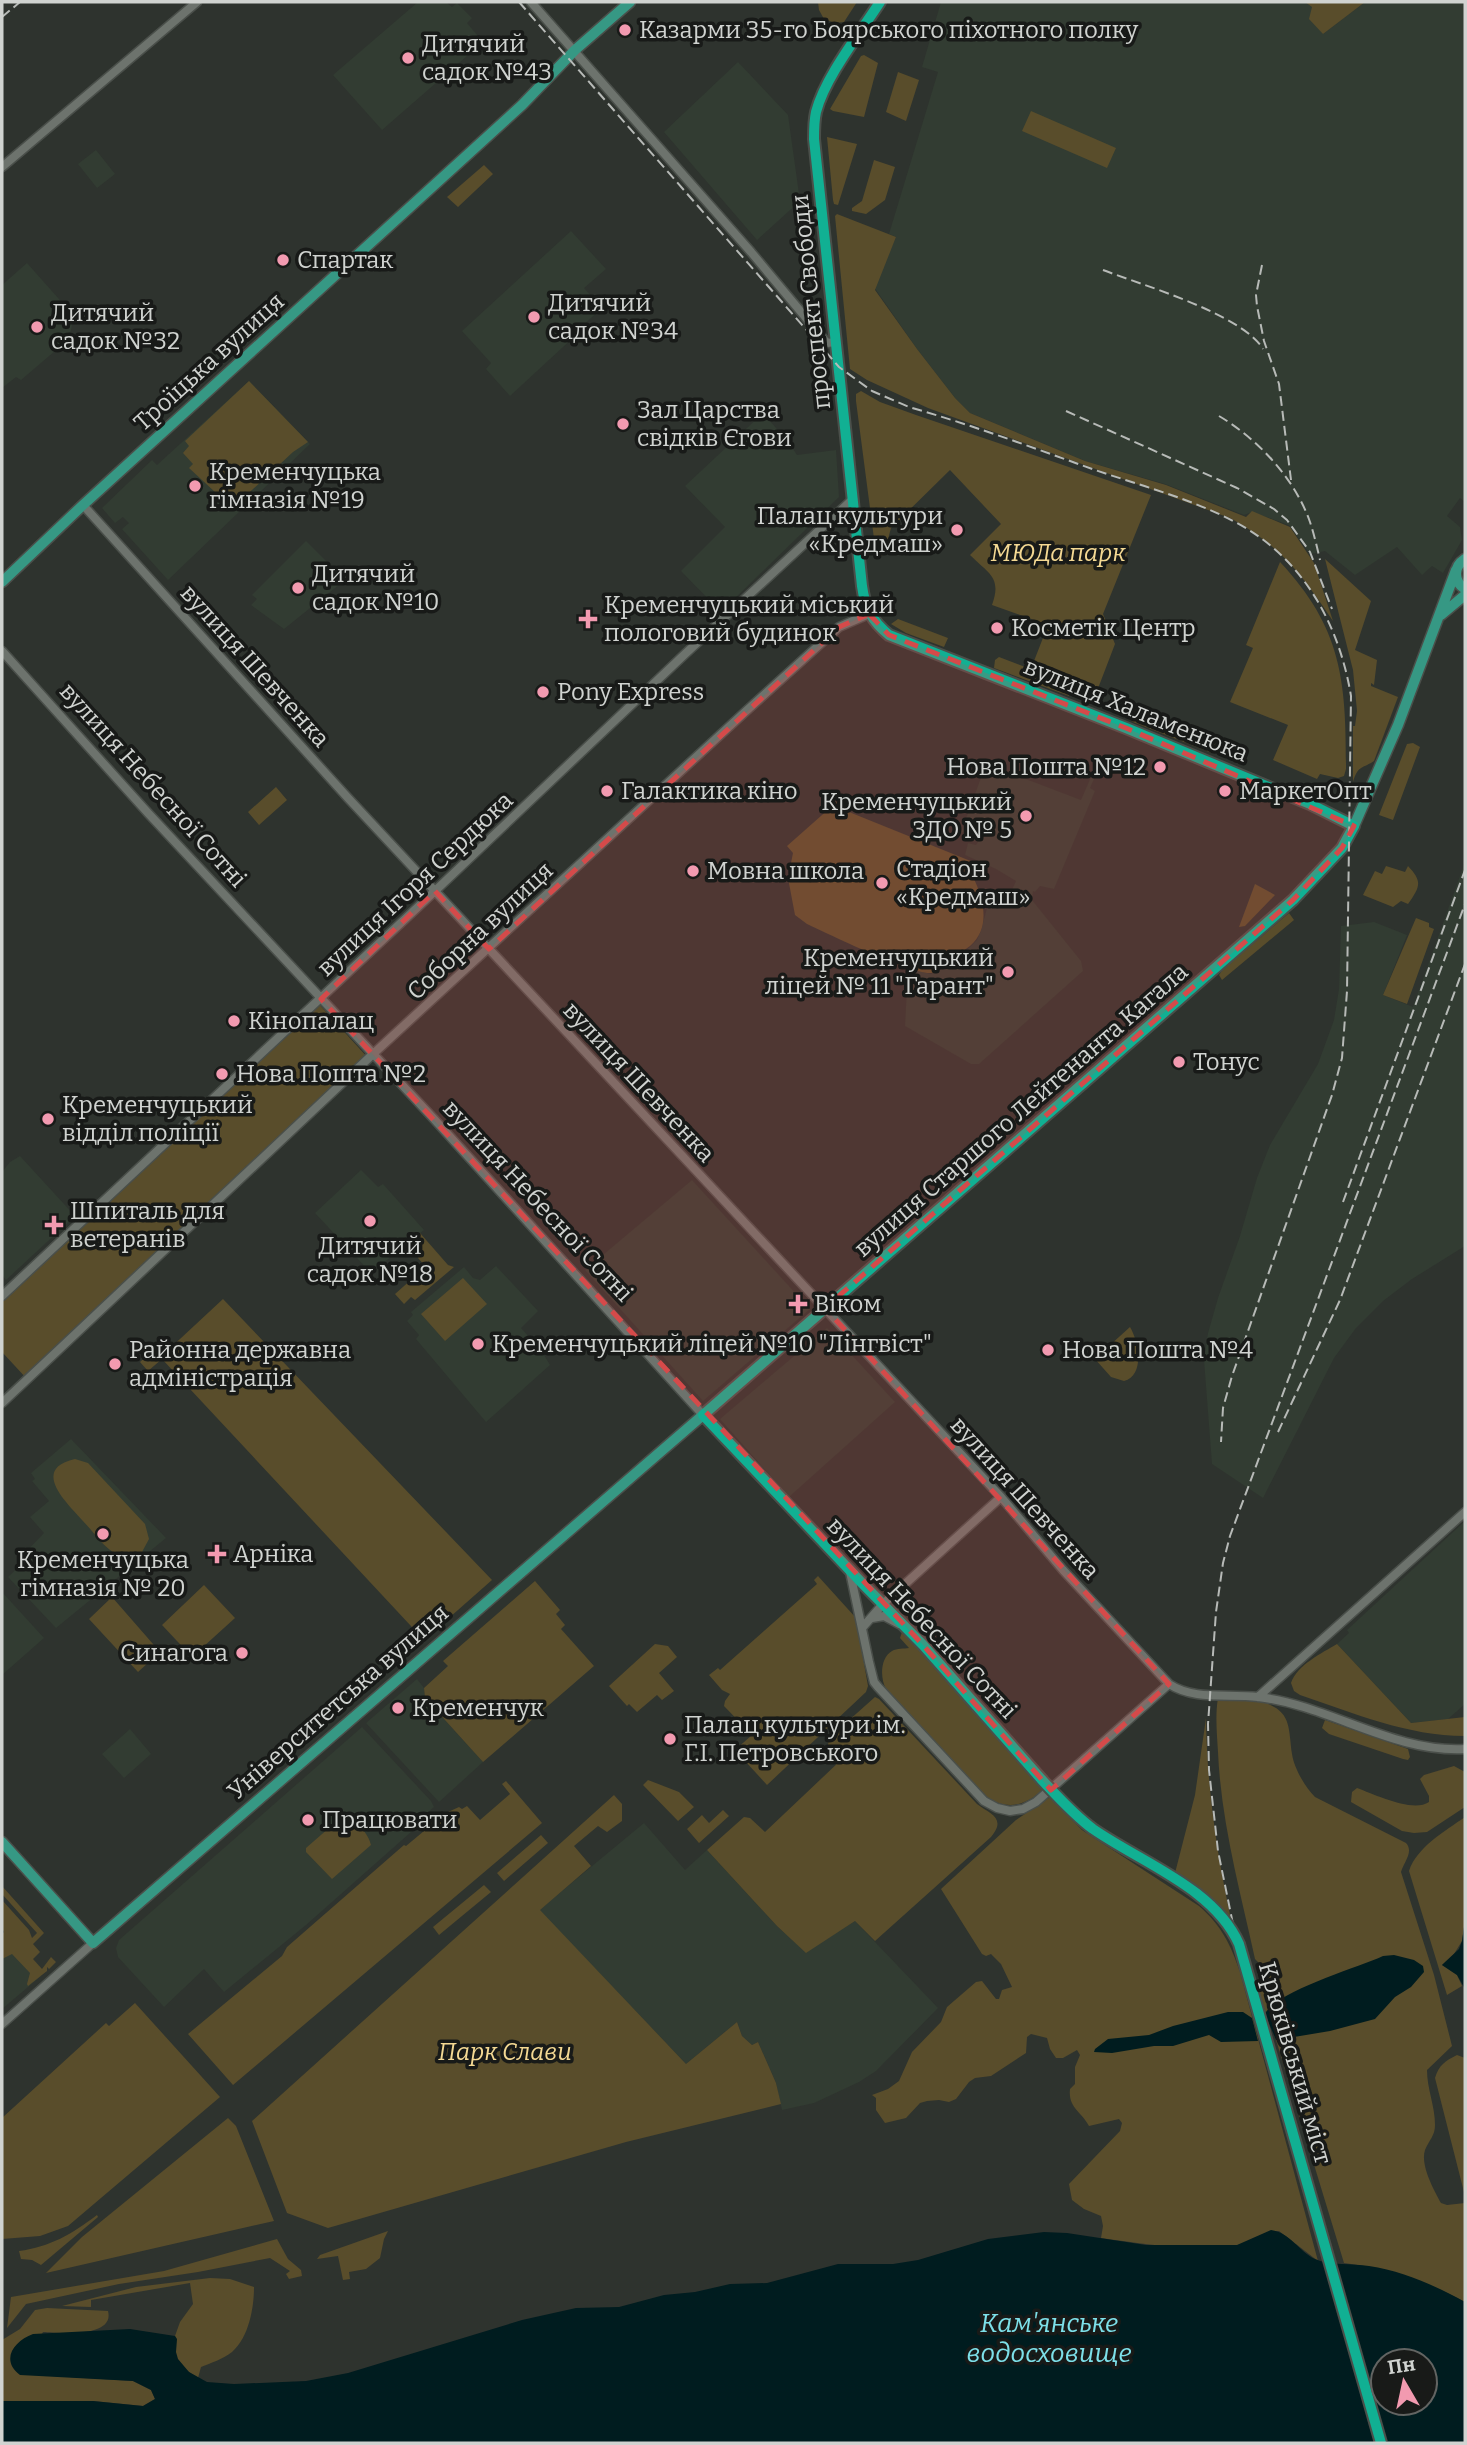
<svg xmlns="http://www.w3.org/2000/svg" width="1467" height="2445" font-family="Bitter,serif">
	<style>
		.built { fill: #323c32 }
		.green { fill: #594d2b }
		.water { fill: #001c1f; fill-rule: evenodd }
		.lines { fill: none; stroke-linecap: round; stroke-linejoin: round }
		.minor-casing { stroke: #4a4f4a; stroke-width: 11 }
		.major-casing { stroke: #4a4f4a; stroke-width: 13 }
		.highway-casing { stroke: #4a4f4a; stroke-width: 14 }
		.minor { stroke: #6d736d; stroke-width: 8 }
		.major { stroke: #369884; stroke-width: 10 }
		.highway { stroke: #11b093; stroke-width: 10 }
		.rail { stroke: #b7bab7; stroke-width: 2; stroke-dasharray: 10 5; stroke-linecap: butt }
		.highway-bridge-casing { stroke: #4a4f4a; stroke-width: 14; stroke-linecap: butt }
		.highway-bridge { stroke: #11b093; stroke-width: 10 }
		.marked { fill: #d54a4a; fill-opacity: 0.2; stroke: #d54a4a; stroke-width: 5; stroke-dasharray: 14 9; stroke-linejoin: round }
		.poi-dot { fill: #f29ab0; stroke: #181a18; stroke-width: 2.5 }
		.labels { text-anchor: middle; stroke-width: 7; stroke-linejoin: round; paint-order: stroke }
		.poi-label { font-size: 24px; fill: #d0d3d0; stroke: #181a18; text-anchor: start }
		.street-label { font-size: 24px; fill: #d0d3d0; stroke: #181a18 }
		.park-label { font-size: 24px; font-style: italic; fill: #f4d993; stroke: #181a18 }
		.water-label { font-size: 26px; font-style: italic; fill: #7de0e9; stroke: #181a18 }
	</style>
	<rect width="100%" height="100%" fill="#2e332e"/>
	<path class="built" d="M418,2H446L452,7L457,3L472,18L467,23L483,42L382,130L333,75Z
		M941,2H1305L1313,7L1323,34L1365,2H1465V502L1460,498L1447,516L1460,527L1462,540L1443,573L1432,566L1422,575L1397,547L1355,575L1325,551L1310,554L1289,525L1252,512L1244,515L1165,484L1085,461L970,413L955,398L917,349L874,287L896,237L889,234L938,72L922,67Z
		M738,62L788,115L800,201L757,240L664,132Z
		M96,150L115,174L97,188L78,164Z
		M571,231L606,269L584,288L602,308L580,328L578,327L573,332L576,335L510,396L486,369L491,363L462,331Z
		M27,263L74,316L69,339L21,380L16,377L2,388V285Z
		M249,381L310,444L168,580L122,529L129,523L123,517L115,523L102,508L152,460L157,465Z
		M763,413L789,443L797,455L836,450L839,497L721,612L681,571L725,527L685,486Z
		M306,541L345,580L284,629L251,605L257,599L252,595Z
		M986,764L1081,800L1091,777L1094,779L1090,788L1095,791L1054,889L1040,886L1035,892L1033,891L1032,900L1081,961L1083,971L979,1064H971L905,1026L908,968L931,974L940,970L953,957L969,948L977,940L981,930L990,897L1007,900L1016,881L996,869L965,855L968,843L976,845L978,842L971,839L972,835L961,832Z
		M1465,862V1246L1412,1279L1383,1301L1356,1328L1334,1358L1263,1498L1212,1464L1204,1360L1208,1333L1218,1298L1240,1236L1257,1178L1270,1145L1318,1064L1334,1020L1339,989L1341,926L1374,922L1407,935L1383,995L1413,1007Z
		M20,1156L75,1216L6,1280L2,1275V1172L10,1162Z
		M361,1170L378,1187L383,1184L424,1230L371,1273L315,1213Z
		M692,1180L810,1309L703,1401L585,1270Z
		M496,1266L538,1311L521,1328L541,1350L550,1365L486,1422L416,1339L419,1335L407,1321L413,1315L411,1312L464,1267L473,1278L480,1280Z
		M827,1328L895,1402L789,1497L720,1419Z
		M71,1439L166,1538L56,1628L8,1577L24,1562L20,1558L44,1533L30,1517L49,1501L32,1481L35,1479L31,1473Z
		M1465,1521V1704L1448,1719L1411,1723L1337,1644L1349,1633L1347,1630Z
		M2,1592L44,1638L2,1675Z
		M417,1679L424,1688L425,1698L483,1762L439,1802L366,1723Z
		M362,1727L431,1801L434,1807L426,1814L428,1817L306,1925L224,1992L204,1969L164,2007L118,1957L116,1948L119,1940Z
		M130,1729L151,1754L124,1778L102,1754Z
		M644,1823L685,1870L707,1850L777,1926L806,1952L855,1921L938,2008L876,2071L859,2082L814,2103L782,2110L776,2083L758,2042L752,2045L742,2036L737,2022L686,2064L539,1910Z
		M2,1938L41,1976L2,2009Z"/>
	<path class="green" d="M818,2H857L844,22L835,23L824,19L819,10Z
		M1305,2H1365L1323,34L1309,19L1312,7Z
		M864,55L878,63L864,117L833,111L830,109L861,56Z
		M898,72L919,80L906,121L886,112Z
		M1031,111L1116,148L1107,168L1022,131Z
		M827,137L857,144L838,205L834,204L833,200Z
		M874,160L895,167L885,200L866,214L852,211V208L862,201Z
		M484,165L493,174L458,207L447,197Z
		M837,214L896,237L875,290L917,349L955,398L970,413L1085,461L1166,485L1246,517L1252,511L1290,527L1314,563L1333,621C1301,574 1282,547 1230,518L928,408L867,380L850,369L835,216Z
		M249,381L308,442L293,452L237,504L229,505L189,468L193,464L183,453L189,446L185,441Z
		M861,391L880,402L916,415L1151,495L1103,614L1115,644L1097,691L1037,669L1034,661L1048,625L992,605C1002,577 989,574 970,555L1001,524L950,470L891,528L884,554L880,557L876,554L856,401V394Z
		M1325,559L1371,601L1355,650L1377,660L1374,685L1371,683V686L1398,697L1374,761C1362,769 1358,765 1353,782V726H1355L1357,711L1353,670Z
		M1280,562C1343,629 1346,683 1346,769L1344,776L1338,778L1320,774L1317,779L1273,760L1288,725L1230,702L1253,648L1246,645Z
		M898,619L948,638L944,647L906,633L891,624Z
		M999,657L1068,683L1071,690L1069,696L994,668L995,660Z
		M1122,705L1225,748L1219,753H1212L1133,722L1125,716Z
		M1413,743L1420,747L1393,820L1379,815L1407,744Z
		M276,787L287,800L259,825L248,812Z
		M839,800L850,805L849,812L978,864L973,877C984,899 991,928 970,946C964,951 958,953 952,957C945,961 940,972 931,973C912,975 829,934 807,924L795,915L788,878L793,853L787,846Z
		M1386,866L1405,872L1408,866C1422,881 1421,886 1408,904L1401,901L1393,907L1363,895L1375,871L1382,874Z
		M1255,884L1275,895L1245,926L1239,927Z
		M1289,913L1294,920L1222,980L1219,975L1223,969Z
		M1416,918L1429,923V927L1434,929L1407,1004L1383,995Z
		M317,1002L369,1059L27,1379L2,1352V1295Z
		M420,1233L448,1265L454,1267L415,1300L411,1297L404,1304L395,1294L430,1263L429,1261L424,1265L418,1258L420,1251H417L409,1243Z
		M463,1278L487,1304L445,1341L421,1314Z
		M223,1299L492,1580L424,1640L162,1359L148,1371L140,1362L159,1345L166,1352Z
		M1130,1327C1139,1342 1145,1375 1124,1381L1111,1377L1095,1359L1096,1357L1093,1354L1105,1342L1109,1346Z
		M75,1459L88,1463L145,1524L149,1539L142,1552L127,1558C108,1555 95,1533 82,1520C67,1503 30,1469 75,1459Z
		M818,1576L856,1618L868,1686L866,1692L767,1785L735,1750L752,1735L724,1706L725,1701L730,1694L722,1690L709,1675L718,1668L720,1670L817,1584L814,1580Z
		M535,1581L560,1610L556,1614L565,1625L561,1629L594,1666L483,1762L425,1698L424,1688L448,1666L443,1661Z
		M204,1585L235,1618L192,1657L162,1625Z
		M112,1597L160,1652L138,1672L89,1619Z
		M902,1632L924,1653L1044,1789C1025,1806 1007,1811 985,1796L886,1689C880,1678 880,1658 892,1651C897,1648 904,1649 909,1648L900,1638Z
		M655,1644L668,1646L677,1657L659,1673L674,1691L662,1700L657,1695L637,1712L629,1704L627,1706L609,1686Z
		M1337,1644L1411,1723L1465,1717V1736C1407,1736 1354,1713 1300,1695L1294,1691L1291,1683C1297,1665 1322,1653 1337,1644Z
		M875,1697L879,1699L977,1804C990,1814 1007,1818 991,1837L875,1941L855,1921L806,1953L777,1926L707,1850L744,1817L750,1818L765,1832L841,1760L828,1745L829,1738Z
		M1218,1698C1230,1699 1245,1697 1257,1700C1292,1710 1288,1724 1292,1754C1294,1768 1305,1787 1315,1797L1406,1843C1414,1852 1404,1862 1401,1872L1434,1975L1452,2046L1427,2070C1427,2089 1435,2106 1435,2125C1435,2136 1429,2140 1425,2150C1420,2165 1434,2190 1441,2203L1447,2205L1465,2203V2302C1427,2282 1388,2268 1344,2263L1276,2040L1256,1986L1263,1981L1258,1962L1255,1959C1240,1890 1221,1822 1218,1752C1217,1735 1215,1715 1218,1698Z
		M1206,1718C1207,1789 1217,1855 1232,1924L1174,1877L1195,1795Z
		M1325,1720L1408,1749L1410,1757L1408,1760L1403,1759L1329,1734L1322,1728Z
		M1454,1766L1465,1772V1807L1427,1832L1414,1833L1402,1831L1351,1802L1352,1792L1357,1788C1376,1795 1413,1813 1429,1802V1796L1420,1779L1424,1775Z
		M648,1780L679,1792L694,1807L678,1821L643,1785Z
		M506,1781L542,1823L233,2085L188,2034L282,1956L287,1947L404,1845L406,1846L424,1831L423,1829L437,1817L459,1807L462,1809L467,1806L480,1820L510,1794L502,1784Z
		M614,1795L622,1804V1821L607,1832L598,1826L574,1846L591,1866L540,1910L686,2064L737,2022L742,2036L752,2045L758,2042L776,2083L781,2104L626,2142L328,2228L287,2213L252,2121Z
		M1050,1797L1082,1830L1199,1906C1221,1925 1231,1945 1240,1972L1318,2261L1279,2231C1263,2230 1253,2243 1238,2245C1194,2252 1144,2244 1101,2238L1103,2226L1101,2216L1084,2209L1072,2200L1069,2184L1120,2131L1122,2123L1119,2119L1089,2126C1081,2111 1068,2108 1070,2089L1075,2084V2067L1080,2055L1077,2050L1063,2058H1056L1050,2049L1047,2038L1031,2034L1027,2037L1026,2053L991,2076L975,2078L969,2082L956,2099L949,2102L939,2100L927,2101L920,2103L906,2118L885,2123L876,2110V2098L872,2095L888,2089L899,2081L912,2052L941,2022L947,2007L976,1982L982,1981L996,1999H999L1002,1990L1012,1987L1001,1964L991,1954L986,1956L982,1954L941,1889L1016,1820Z
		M723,1810L729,1816L699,1843L687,1829L702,1815L709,1823Z
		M345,1814C355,1819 369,1834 371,1845L332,1879L306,1852V1848Z
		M1465,1817V1920L1462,1941L1454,1954L1442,1965L1457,1975L1462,1986L1447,1995L1409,1871C1417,1847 1445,1831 1465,1817Z
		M541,1835L548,1843L504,1881L497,1873Z
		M484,1885L491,1892L439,1935L433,1927Z
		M2,1886L44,1933L33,1944L40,1952L33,1959L42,1969L51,1957L56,1962L49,1969L47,1967V1971L28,1986L27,1984L30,1973L12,1954L2,1959V1934L4,1932L2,1928V1900L29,1930L32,1938L37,1933L2,1894Z
		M135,2003L220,2097L68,2226L40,2236L2,2239V2118L106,2023L109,2026Z
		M1457,2055L1465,2058V2196L1435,2078C1439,2065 1445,2061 1457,2055Z
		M228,2118L236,2126L274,2221L46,2273L82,2237Z
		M97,2215L98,2217L41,2265L32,2260L21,2259L19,2251C50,2247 72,2234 97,2215Z
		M388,2231L384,2239L380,2258L366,2269L349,2272L350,2279L343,2280L338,2256L317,2259L320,2255Z
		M277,2239L288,2259L301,2270L302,2276L289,2279L286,2274L290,2271L270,2258L198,2272L119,2284L26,2304L7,2328L11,2297L164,2271Z
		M210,2278L230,2279L254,2287C254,2308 249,2337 232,2352C223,2359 211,2363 201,2367L198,2378C190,2373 178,2365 176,2355C174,2347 178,2343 175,2336L180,2322L193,2304L190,2283L91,2300V2307L62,2306L136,2287Z
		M47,2308L108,2311C115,2338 59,2333 43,2332L20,2374L133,2381L151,2390L155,2399L143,2406L93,2401H2V2340L20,2329L35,2310Z"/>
	<path class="water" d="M1465,1920V1989L1457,1975L1442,1965L1459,1949L1462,1941Z
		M1394,1955L1414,1960L1423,1966L1424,1972L1411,1987L1395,1997L1375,2019L1330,2031L1276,2040L1265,2014C1276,1991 1357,1968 1383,1956Z
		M1228,2012H1243L1252,2018L1258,2041L1221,2042L1209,2035L1173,2046H1154L1112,2053L1094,2052L1095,2049L1108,2039L1149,2035L1173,2026Z
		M1271,2230C1291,2233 1298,2251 1315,2259C1330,2266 1353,2263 1369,2266C1403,2271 1436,2286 1465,2302V2443H2V2401H93L143,2406L155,2399L151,2390L133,2381L20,2375C0,2360 14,2341 33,2334L130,2329L175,2336L177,2339L176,2352L178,2359L189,2372L207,2382L234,2384L306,2381L348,2373L522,2320L576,2308L619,2307L664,2295L695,2292L730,2284L767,2283L838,2264H893L918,2260L988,2239L1044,2232L1067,2233L1146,2245H1237ZM1383,2361H1425V2403H1383Z"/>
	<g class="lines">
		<g class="minor-casing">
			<path id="minor" d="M531,2L751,252L827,343L836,342
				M2,167L197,2
				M83,505L348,798L1001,1497L1063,1570L1169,1684C1195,1701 1228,1693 1258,1697C1329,1705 1393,1753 1465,1749
				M2,651L148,813L434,1119L703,1415
				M2,1296L435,891L685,654L853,499
				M2,1403L373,1054L745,712L839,627L869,614
				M850,1572L869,1662L874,1682L878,1687L984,1801L997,1808L1010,1811L1023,1809L1036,1802L1169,1684
				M872,1618L884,1616L899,1624
				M862,1628L883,1604L1001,1497
				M1258,1697L1465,1512
				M2,2024L93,1943"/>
		</g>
		<g class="major-casing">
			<path id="major" d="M1465,559C1453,567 1453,581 1465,589
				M2,582L83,505L522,105L575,50L630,2
				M1441,615L1465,595
				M1354,826L1398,725L1456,570
				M2,1842L93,1943L703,1415"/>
		</g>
		<g class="highway-casing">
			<path id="highway" d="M880,2C860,33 825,77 816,112C814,121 814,130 814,139L862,586C865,608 872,621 889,635L1126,728L1310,804L1354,826L1342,848L1293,900L703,1415L860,1581L923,1645L1042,1780"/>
		</g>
		<use href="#minor" class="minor"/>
		<use href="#major" class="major"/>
		<use href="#highway" class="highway"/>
		<path class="rail" d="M519,2L839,367L872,391L909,407C972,425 1034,448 1095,470C1142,486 1192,499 1235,522C1302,557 1339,623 1351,696L1347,991L1342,1058L1332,1095L1232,1376L1223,1408L1221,1442
			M2,17L20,2
			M1262,265L1256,295L1257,306L1264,341L1279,384L1291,480
			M1103,270C1142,285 1242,314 1263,349
			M1066,411L1237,488L1274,509L1287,520L1310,552L1332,609
			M1219,416C1258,439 1295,479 1310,522C1314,534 1317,547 1320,560
			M1343,1202L1465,870
			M1278,1432L1340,1300L1465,964
			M1382,2443L1234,1929L1218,1851L1209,1770L1208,1724L1216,1612L1223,1563L1230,1536L1465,904"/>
		<g class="highway-bridge-casing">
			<path id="highway-bridge" d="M1042,1780C1058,1797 1074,1815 1093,1829C1142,1863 1214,1888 1239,1944L1381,2443"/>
		</g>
		<use href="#highway-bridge" class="highway-bridge"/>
	</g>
	<path class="marked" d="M869,614L889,635L1126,728L1354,826L1342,848L1293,900L825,1308L1169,1684L1051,1790L923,1645L321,999L435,891L489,949L839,627Z"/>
	<g class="poi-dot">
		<circle cx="625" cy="30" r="7"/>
		<circle cx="408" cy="58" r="7"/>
		<circle cx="283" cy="260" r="7"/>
		<circle cx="534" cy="317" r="7"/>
		<circle cx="37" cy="327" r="7"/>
		<circle cx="623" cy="424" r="7"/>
		<circle cx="195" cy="486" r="7"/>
		<circle cx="957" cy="530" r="7"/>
		<circle cx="298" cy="588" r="7"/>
		<path d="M584.5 608.5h7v7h7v7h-7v7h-7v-7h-7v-7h7z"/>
		<circle cx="997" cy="628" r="7"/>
		<circle cx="543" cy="692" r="7"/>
		<circle cx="1160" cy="767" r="7"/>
		<circle cx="607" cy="791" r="7"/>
		<circle cx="1225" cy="791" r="7"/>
		<circle cx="1026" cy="816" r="7"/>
		<circle cx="693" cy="871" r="7"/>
		<circle cx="882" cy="883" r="7"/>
		<circle cx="1008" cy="972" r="7"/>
		<circle cx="234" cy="1021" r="7"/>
		<circle cx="1179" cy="1062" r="7"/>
		<circle cx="222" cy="1074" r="7"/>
		<circle cx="48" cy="1119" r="7"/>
		<circle cx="370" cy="1221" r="7"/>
		<path d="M50.5 1214.5h7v7h7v7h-7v7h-7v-7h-7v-7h7z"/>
		<path d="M794.5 1293.5h7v7h7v7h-7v7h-7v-7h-7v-7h7z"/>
		<circle cx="478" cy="1344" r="7"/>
		<circle cx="1048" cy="1350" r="7"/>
		<circle cx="115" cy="1364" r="7"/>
		<circle cx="103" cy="1534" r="7"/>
		<path d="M213.5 1543.5h7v7h7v7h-7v7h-7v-7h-7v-7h7z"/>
		<circle cx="242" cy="1653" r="7"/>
		<circle cx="398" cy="1708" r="7"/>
		<circle cx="670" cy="1739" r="7"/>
		<circle cx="308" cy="1820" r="7"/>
	</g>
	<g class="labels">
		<g class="poi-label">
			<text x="639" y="38">Казарми 35-го Боярського піхотного полку</text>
			<text x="422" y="52">Дитячий<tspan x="422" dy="28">садок №43</tspan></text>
			<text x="297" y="268">Спартак</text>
			<text x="548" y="311">Дитячий<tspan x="548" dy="28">садок №34</tspan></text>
			<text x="51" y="321">Дитячий<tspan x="51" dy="28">садок №32</tspan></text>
			<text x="637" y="418">Зал Царства<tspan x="637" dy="28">свідків Єгови</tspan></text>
			<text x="209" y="480">Кременчуцька<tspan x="209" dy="28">гімназія №19</tspan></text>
			<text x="943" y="524" text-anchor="end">Палац культури<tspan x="943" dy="28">«Кредмаш»</tspan></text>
			<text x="312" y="582">Дитячий<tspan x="312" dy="28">садок №10</tspan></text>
			<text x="604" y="613">Кременчуцький міський<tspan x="604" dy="28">пологовий будинок</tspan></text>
			<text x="1011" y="636">Косметік Центр</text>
			<text x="557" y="700">Pony Express</text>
			<text x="1146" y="775" text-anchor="end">Нова Пошта №12</text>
			<text x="621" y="799">Галактика кіно</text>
			<text x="1239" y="799">МаркетОпт</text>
			<text x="1012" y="810" text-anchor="end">Кременчуцький<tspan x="1012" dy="28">ЗДО № 5</tspan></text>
			<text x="896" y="877">Стадіон<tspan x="896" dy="28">«Кредмаш»</tspan></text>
			<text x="707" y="879">Мовна школа</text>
			<text x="994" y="966" text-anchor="end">Кременчуцький<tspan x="994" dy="28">ліцей № 11 "Гарант"</tspan></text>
			<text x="248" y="1029">Кінопалац</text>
			<text x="1193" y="1070">Тонус</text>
			<text x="236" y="1082">Нова Пошта №2</text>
			<text x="62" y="1113">Кременчуцький<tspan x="62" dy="28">відділ поліції</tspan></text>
			<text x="70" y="1219">Шпиталь для<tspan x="70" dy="28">ветеранів</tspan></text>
			<text x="370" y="1254" text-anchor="middle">Дитячий<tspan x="370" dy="28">садок №18</tspan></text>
			<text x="814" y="1312">Віком</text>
			<text x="492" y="1352">Кременчуцький ліцей №10 "Лінгвіст"</text>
			<text x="129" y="1358">Районна державна<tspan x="129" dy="28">адміністрація</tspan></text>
			<text x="1062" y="1358">Нова Пошта №4</text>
			<text x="233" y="1562">Арніка</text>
			<text x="103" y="1568" text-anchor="middle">Кременчуцька<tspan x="103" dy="28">гімназія № 20</tspan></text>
			<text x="228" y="1661" text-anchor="end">Синагога</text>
			<text x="412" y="1716">Кременчук</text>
			<text x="684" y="1733">Палац культури ім.<tspan x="684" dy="28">Г.І. Петровського</tspan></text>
			<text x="322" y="1828">Працювати</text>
		</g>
		<g class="street-label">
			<text transform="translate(811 302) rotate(-96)" y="8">проспект Свободи</text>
			<text transform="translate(209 362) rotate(-42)" y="8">Троїцька вулиця</text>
			<text transform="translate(255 666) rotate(48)" y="8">вулиця Шевченка</text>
			<text transform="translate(1136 710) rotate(22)" y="8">вулиця Халаменюка</text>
			<text transform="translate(153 785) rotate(48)" y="8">вулиця Небесної Сотні</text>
			<text transform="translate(415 884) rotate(-43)" y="8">вулиця Ігоря Сердюка</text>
			<text transform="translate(480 931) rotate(-43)" y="8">Соборна вулиця</text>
			<text transform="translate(639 1082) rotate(47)" y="8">вулиця Шевченка</text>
			<text transform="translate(1021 1110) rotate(-41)" y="8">вулиця Старшого Лейтенанта Кагала</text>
			<text transform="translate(538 1201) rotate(47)" y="8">вулиця Небесної Сотні</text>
			<text transform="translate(1025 1498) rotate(48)" y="8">вулиця Шевченка</text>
			<text transform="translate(922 1618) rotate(47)" y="8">вулиця Небесної Сотні</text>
			<text transform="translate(338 1702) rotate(-41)" y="8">Університетська вулиця</text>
			<text transform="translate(1295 2063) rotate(74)" y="8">Крюківський міст</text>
		</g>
		<g class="park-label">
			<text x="1058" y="561">МЮДа парк</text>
			<text x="505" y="2060">Парк Слави</text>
		</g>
		<g class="water-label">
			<text x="1049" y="2332">Кам'янське<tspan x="1049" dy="30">водосховище</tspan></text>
		</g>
	</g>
	<rect width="1467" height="2445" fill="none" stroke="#d0d3d0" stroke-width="7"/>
	<g transform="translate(1404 2382) rotate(351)"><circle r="33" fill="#181a18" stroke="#626462" stroke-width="2"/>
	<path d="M0-5L12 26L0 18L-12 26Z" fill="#f29ab0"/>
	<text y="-10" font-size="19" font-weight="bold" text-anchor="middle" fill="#d0d3d0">Пн</text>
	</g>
</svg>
